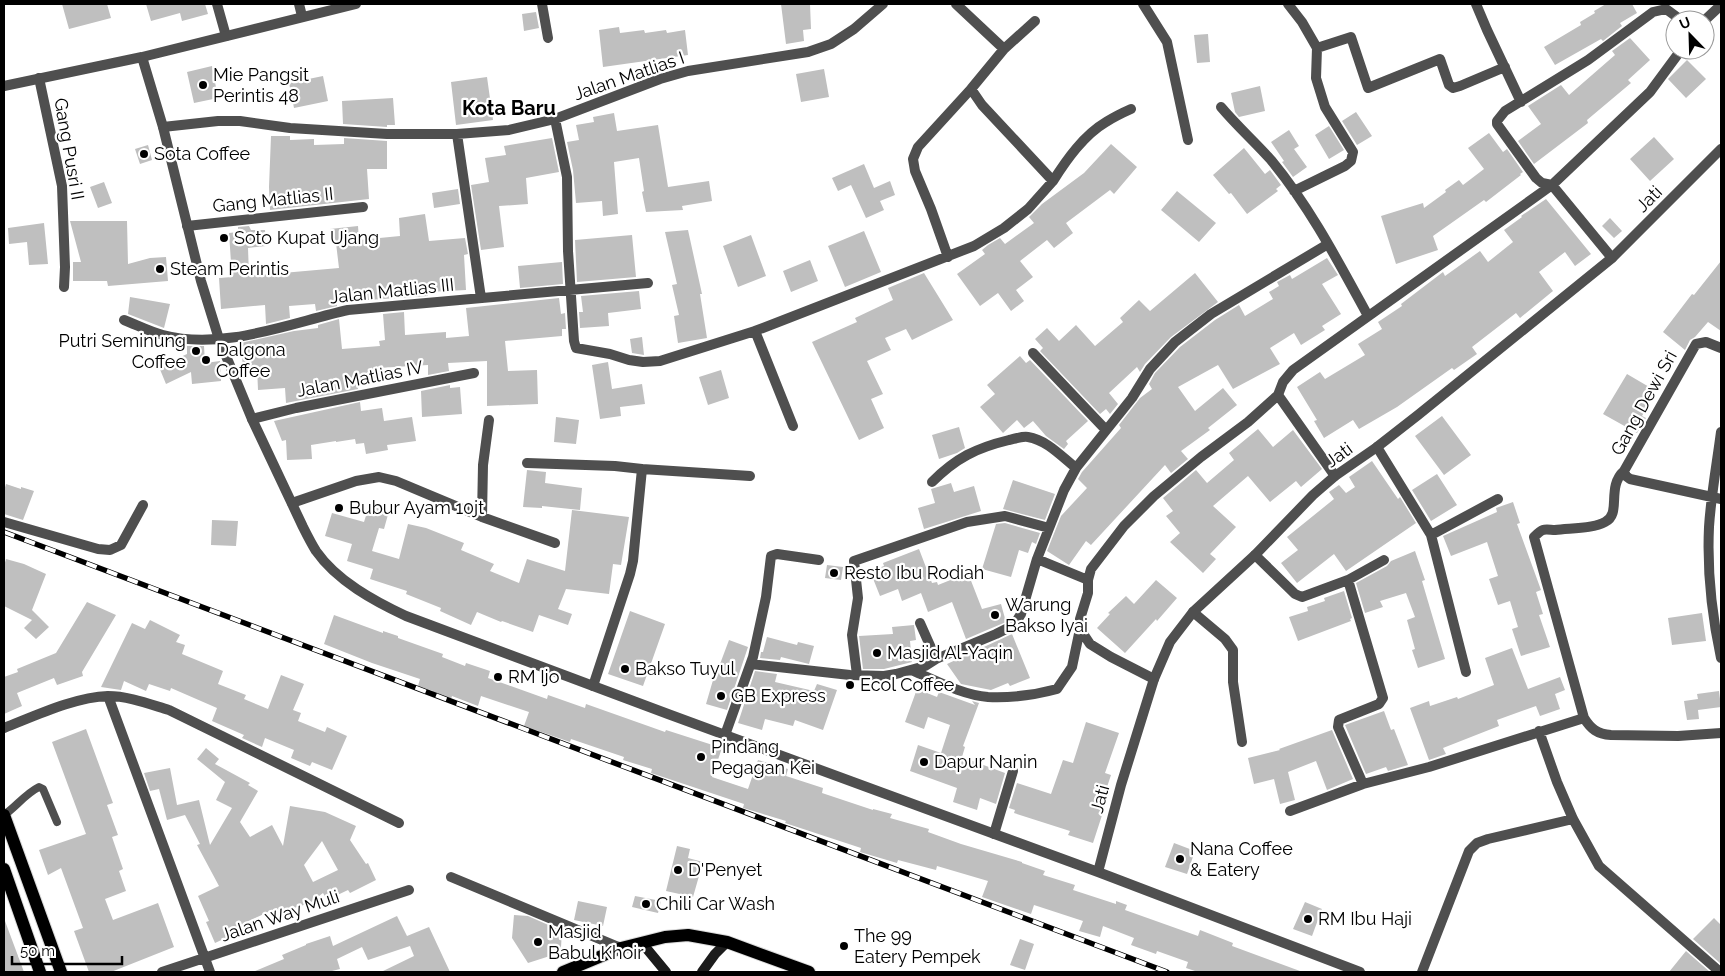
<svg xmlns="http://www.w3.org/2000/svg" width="1725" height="976" font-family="Raleway,sans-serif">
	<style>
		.building { fill: #bfbfbf; fill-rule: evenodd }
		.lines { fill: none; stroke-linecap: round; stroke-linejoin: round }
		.primary-casing { stroke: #dbdbdb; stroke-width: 14 }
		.service { stroke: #4f4f4f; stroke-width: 8 }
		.minor { stroke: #4f4f4f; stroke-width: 10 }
		.tertiary { stroke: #4f4f4f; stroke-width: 10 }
		.secondary { stroke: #1c1c1c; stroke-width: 10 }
		.primary { stroke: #000; stroke-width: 12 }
		.rail-casing { stroke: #000; stroke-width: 5.5 }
		.rail { stroke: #fff; stroke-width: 4; stroke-dasharray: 11; stroke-linecap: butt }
		.poi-dot { fill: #000; stroke: #fff; stroke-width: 2 }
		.labels { text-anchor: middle; stroke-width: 4.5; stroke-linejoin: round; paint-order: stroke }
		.poi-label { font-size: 18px; fill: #000; stroke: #fff; text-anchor: start }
		.street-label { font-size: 18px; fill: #000; stroke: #fff }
		.quarter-label { font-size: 20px; font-weight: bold; fill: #000; stroke: #fff }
	</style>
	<rect width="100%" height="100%" fill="#fff"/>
	<path class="building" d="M62,4H107L111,18L69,29Z
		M146,4H205L208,14L182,21L180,13L151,21Z
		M781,4H810L811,29L803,30L804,41L786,44Z
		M1606,4H1632L1637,13L1620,23L1622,26L1603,41L1601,39L1555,65L1544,47L1581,25L1580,22L1595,13L1594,11Z
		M536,12L539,28L524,31L522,14Z
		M619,27L620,33L644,30L645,33L666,30L667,33L685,30L688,55L603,67L599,30Z
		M1208,34L1210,62L1197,63L1194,35Z
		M1630,38L1650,60L1628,80L1631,83L1587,120L1588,123L1534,164L1518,141L1541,124L1528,106L1561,85L1569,95L1615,55L1612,51Z
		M1687,60L1706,79L1686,98L1668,79Z
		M212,66L218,98L194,103L187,72Z
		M824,69L829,97L801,102L796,74Z
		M323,76L328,101L294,108L289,83Z
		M487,77L493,120L456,125L451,82Z
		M1260,86L1265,111L1239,117L1235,112L1231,93Z
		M393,98L395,125H387V127L343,124L342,101Z
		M1356,112L1372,136L1357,145L1342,121Z
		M614,113L617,131L658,125L668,187L709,181L712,201L682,206L683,210L646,212L642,192L644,191L639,158L614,162L618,214L603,216L602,201L576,203L573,170L567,142L579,140L576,125L594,122L593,117Z
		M1329,126L1344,150L1329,159L1315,135Z
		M1289,130L1299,146L1294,149L1307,167L1293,177L1282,162L1284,161L1271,142Z
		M1489,133L1503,152L1507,149L1523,172L1520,174L1521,175L1486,202L1484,200L1433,236L1438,250L1396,264L1381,216L1423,203L1424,208L1446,192L1445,190L1459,180L1463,185L1484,169L1468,148Z
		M271,136H290V140L314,139V145L344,144V138L387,141V169H367L369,199L270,210L269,187Z
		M1654,137L1674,159L1650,181L1630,159Z
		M552,138L559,172L526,178L528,204L499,206L504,247L481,250L471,185L489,182L485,158L506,155L504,146Z
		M1111,144L1137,167L1114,194L1110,190L1066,223L1073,233L1054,248L1047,240L1020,261L1033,277L1016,290L1024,301L1011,311L998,293L980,306L957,274L985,254L982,250L988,245L1000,238L1005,244L1034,223L1029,217L1042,204L1084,173Z
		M148,145L152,160L140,164L135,149Z
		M1244,148L1265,174L1270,170L1281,185L1276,189L1278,191L1247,214L1231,193L1229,194L1213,175Z
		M864,164L874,188L890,181L895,195L880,201L884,210L866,218L851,185L838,191L832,178Z
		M104,182L112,203L98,208L90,187Z
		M458,189L460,204L434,208L432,193Z
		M1177,191L1216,223L1199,242L1161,210Z
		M1546,199L1591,254L1575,266L1565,252L1539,272L1553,291L1520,318L1516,313L1472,347L1477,354L1454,370L1452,368L1397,407L1359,429L1353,420L1324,438L1314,421L1317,420L1297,387L1320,372L1325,379L1365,355L1358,344L1382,329L1378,322L1402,306L1401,304L1443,272L1445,276L1480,251L1488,262L1513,242L1504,230L1522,217L1521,216Z
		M425,214L429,241L465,238L468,254L464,255L466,290L428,292V296L337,302V306L316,311L315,304L289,306L290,318L266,324L265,305L221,309L219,278L232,277L229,233L238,232V227L249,226L251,230H265L266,246L248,248L249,275H260L339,268L336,243L331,244L330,229L358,226L359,240L400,236L399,218Z
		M1610,218L1622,231L1614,238L1602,226Z
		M70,221H127L128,264L150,258L166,257L168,281L108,286L107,281H73V262H81Z
		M44,223L48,264L29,265L27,242L9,244L8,228Z
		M688,230L702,294H700L707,338L678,343L674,316L679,315L672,285L677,284L665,232Z
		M864,231L881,272L845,287L828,246Z
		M632,235L636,277L577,282L575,240Z
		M751,235L766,276L738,287L723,246Z
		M1327,258L1338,275L1322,284L1341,314L1322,326L1325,330L1301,345L1294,333L1270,348L1280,364L1233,389L1218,365L1178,387L1195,411L1223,388L1237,405L1208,428L1210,430L1181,451L1188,459L1171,473L1165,465L1091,545L1086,541L1069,565L1047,551L1061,516L1087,488L1078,479L1082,472L1121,428L1119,425L1140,398L1152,389L1149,384L1155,373L1180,347L1215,320L1239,305L1245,316L1273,299L1269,292L1279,286L1277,282L1290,275L1292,279Z
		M810,260L818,281L791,292L783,271Z
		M1721,261V331L1708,322L1695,337L1690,340L1685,350L1663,332L1692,294L1694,295Z
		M562,262L563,284L520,288L518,266Z
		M924,273L953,320L912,340L906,329L885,338L891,350L867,361L883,394L871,399L884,428L859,440L812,342L857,322L855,318L893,300L888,288Z
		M1195,273L1218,302L1171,337L1145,364L1140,372L1137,367L1109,393L1118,404L1110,414L1106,409L1100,414L1040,351L1043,348L1035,339L1047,328L1059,341L1076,325L1095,346L1123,322L1120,318L1139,300L1150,311Z
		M639,291L641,309L608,313L609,326L580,328L579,312H583L581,296Z
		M130,297L170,304L164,328L128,314Z
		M559,298L561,314L565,313L566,329H562V336L505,341L508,371L537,370L538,404L487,406V361L448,363L449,371L428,375V365L378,368L379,379L357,381L358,389L286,403L285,388L258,390L257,367L243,368L241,343L294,331L318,328V325L339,319L342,349L380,346L379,341L385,340L383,314L404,312L405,335L446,332V338L469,336L466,308Z
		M642,337L644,355L632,353L630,339Z
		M187,346H204L205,363L220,361L221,381L192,384L191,372L166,384L159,367L187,354Z
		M1020,356L1026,363L1030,360L1088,421L1066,441L1068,444L1064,449L1046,436L1033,421L1024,428L1017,420L1003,433L980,407L995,394L987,385Z
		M608,362L612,389L642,384L645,404L620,407L621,416L600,419L592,365Z
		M721,370L729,398L708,405L699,377Z
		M1627,374L1656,391L1642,416L1646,418L1637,433L1603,414Z
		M450,385V388L460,387L462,414L422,417L421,391Z
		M360,402L361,411L382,408L384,421L412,417L416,441L387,445L388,450L366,454L364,443L356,444L355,439L336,442V441L311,445L312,459L287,460L286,440L282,441L274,421Z
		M1442,416L1471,455L1444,475L1415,436Z
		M556,417L579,420L576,444L554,442Z
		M959,427L965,448L957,453L939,459L932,435Z
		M1258,429L1273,447L1293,430L1322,469L1301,487L1296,481L1270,502L1248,476L1213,506L1236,527L1210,554L1216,559L1203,573L1170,542L1180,533L1166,516L1173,511L1163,498L1196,470L1207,483L1234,460L1229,453Z
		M1372,461L1398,499L1400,497L1416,523L1346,571L1334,554L1297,583L1281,563L1298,550L1287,537L1334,499L1329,492L1339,485L1346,493L1355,487L1349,477Z
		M527,470L546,472L545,483L582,488L580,510L542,506V508L523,507Z
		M1437,474L1457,505L1431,521L1412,490Z
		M1013,480L1055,494L1045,520L1003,509Z
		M951,483L954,492L974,486L981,511L924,529L918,508L935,503L931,489Z
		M6,484L21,489V487L34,491L23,520L4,514V491Z
		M1513,502L1520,523L1517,524L1541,590L1536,592L1543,614L1539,615L1550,647L1521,656L1512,629L1518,627L1510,601L1498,605L1489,579L1498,576L1487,542L1451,556L1443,536L1497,512L1496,508Z
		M369,506L389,511L384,529L379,528L372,551L399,559L408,524L426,528L464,543L461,550L494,564L490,571L519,583L527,559L565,571L572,510L629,517L621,565L613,564L609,594L566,589L558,609L572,614L568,625L539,615L533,632L502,621L501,622L477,612L471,625L440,611L441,608L406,594L407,591L370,579L373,569L347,561L352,544L325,536L332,513L364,522Z
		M212,520L238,521L236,546L211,545Z
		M1005,523L1040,533L1036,544L1032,542L1028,553L1019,550L1011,577L982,569L996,524Z
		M919,549L932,583L937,582L938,585L968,573L982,609L1001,604L1006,622L966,639L952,602L928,612L921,593L902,601L898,589L880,596L870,571L884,566L883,563Z
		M1415,551L1425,580L1422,581L1445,659L1418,668L1412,650L1415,649L1407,620L1415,617L1406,593L1380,601L1383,607L1365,613L1356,583L1387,566L1391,561Z
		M6,559L24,564L46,574L32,610L49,627L36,639L24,628L32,620L4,606V566Z
		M827,565L843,567L841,580L825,578Z
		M1156,580L1177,598L1157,621L1156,619L1125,653L1097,628L1110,614L1108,613L1126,596L1134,604Z
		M1344,591L1352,618L1350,619L1351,621L1298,641L1289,617L1308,611L1307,607L1325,601L1324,598Z
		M87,602L116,615L82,672L83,676L57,685L54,678L17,693L22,706L4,714V677L18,672L17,669L56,653Z
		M630,611L665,624L643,686L608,674Z
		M1702,613L1706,641L1672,645L1668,618Z
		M334,615L383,633V631L398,636V638L443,654L442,657L465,666L466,663L490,671L488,678L547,699L548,695L585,708L586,704L665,732L666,730L722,748L712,777L748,789L758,760L788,769L786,776L823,788L822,793L873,810V809L892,814L890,818L929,829L928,832L961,844L1022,862V863L1045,871L1043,875L1075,885L1073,890L1116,904V901L1127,905L1125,910L1198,936L1200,930L1233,943L1232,946L1300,971V972H1198L1186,968L1188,962L1157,951L1156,954L1131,945L1134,938L1103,926L1100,937L1079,931L1083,921L1034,905L1031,914L982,897L988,881L937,866L936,870L898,860L897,863L860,852L861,848L785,823L786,821L743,808L744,804L651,773L652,769L623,760L624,757L571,739L570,742L524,726L529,712L481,696L478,706L452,696L451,699L432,692L433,691L418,686L420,679L372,663L324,644Z
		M150,620L180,635L176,642L185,645L182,654L223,671L218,684L246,695L244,699L268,709L281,675L304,684L293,710L301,713L298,721L325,732L327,727L347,736L332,770L312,762L310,766L291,758L294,750L265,738L262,747L242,738L244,735L212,721L217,708L171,688L170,691L149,684L146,691L124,681L121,690L101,687L132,623L145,629Z
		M914,625L916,640L910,641L912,662L884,669H863L859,636L893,634L892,627Z
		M1012,634L1030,678L1010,686L1008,683L991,690L961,684L947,664Z
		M767,637L797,645L798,642L814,646L809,664L781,657L780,660L760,658L761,652H763Z
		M729,640L748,647L727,710L706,704L718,663L720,664Z
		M1512,648L1528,689L1560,677L1565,690L1555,694L1560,709L1540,716L1536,706L1497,720L1499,726L1443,748L1446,754L1429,760L1410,708L1429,701L1430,706L1457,697L1458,699L1494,685L1485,658Z
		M755,671L777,674L775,682L814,691L817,684L837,690L823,730L795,720L793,726L765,719L762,730L738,723Z
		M917,689L937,697L939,692L975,705L972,701L979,703L963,746L965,747L962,757L1005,773L996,804L980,798L977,810L953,802L957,788L910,771L918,745L941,753L950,725L928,717L924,729L905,722Z
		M1719,691L1721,707L1698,710L1699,719L1687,720L1684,701L1698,699L1697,694Z
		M1384,711L1391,730L1394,729L1408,765L1388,771L1386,767L1366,774L1345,725Z
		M1086,722L1119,733L1105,773L1111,775L1101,805L1105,806L1093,843L1068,835L1070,831L1014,813L1015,810L1009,808L1017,783L1051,794L1063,760L1073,763Z
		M86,729L113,803L107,805L118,835L112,837L123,869L119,871L126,891L105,899L113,920L158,903L174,947L111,972H89L74,931L83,928L61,868L48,875L39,850L86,834L52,742Z
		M1332,730L1353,779L1327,790L1316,761L1288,772L1295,800L1280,804L1274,779L1254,784L1248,758L1280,750L1279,749Z
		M206,748L219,759L215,764L250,783L248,785L258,791L240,822L250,837L272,825L283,846L290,806L325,812L356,826L350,840L366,864L368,863L376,880L350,893L348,890L327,900L323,893L310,903L278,913L277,908L244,923L247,928L215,943L206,922L209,921L198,896L219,886L197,845L200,844L185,815L167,820L159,789L150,791L144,773L170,768L177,805L199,800L210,845L232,808L216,800L225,782L197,759ZM322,841L338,870L313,882L304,865Z
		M1174,843L1195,851L1187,874L1165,867Z
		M677,846L690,849L688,858L703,862L693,897L666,891Z
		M635,896L661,901L658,913L632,907Z
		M578,901L607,907L603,926L574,920Z
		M1305,902L1322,909L1312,936L1293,929Z
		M514,915L528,916L562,931L561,947L553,955L528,963L512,938Z
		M397,916L407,936L429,927L450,972H381L414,956L410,946L368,960L362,947L337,959L340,969L328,972H253L284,959L282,955L306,945V944L330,936L333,946Z
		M1714,918L1721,925V964L1693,939Z
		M4,921H5L24,972H4Z
		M1020,939L1034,944L1025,970L1010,965Z
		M1686,951L1710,972H1669Z"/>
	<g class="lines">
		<g class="primary-casing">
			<path id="primary" d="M4,815L61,972
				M4,869L40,972
				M563,972L621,948L665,937L688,935L727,942L809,972"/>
		</g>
		<path class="service" d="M4,815C16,807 25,794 39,787L43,789L57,822"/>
		<path class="minor" d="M217,4L226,36
			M299,4L302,16
			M542,4L548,38
			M956,4L1004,49
			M1143,4L1167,42L1188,140
			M1288,4L1302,22L1317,48L1316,78L1325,107L1353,152L1351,161L1345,166L1294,191
			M1476,4L1487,30L1521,102
			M1705,20L1721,5
			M1317,48L1351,37L1368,88L1440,59L1449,85L1453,88L1460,86L1505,67
			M39,78L62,186L65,267L64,287
			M971,89L982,105L1053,181C1067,159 1084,135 1106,122C1114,117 1122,113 1131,109
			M1221,107C1237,126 1255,142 1271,160C1310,207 1339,263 1368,316
			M555,119L567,177L568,251L574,341L576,348L610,354L629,360L643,362L660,361L755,331L974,246L1004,228L1028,209L1053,181
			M163,127L218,121H240L290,128L387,134H457L509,130L555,119L660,79L688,71L808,52L831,44L854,29L883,4
			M457,134L481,298
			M187,226L363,207
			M948,257L931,209L915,171L913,159L918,147L971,89L1004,49L1035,21
			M1612,258L1552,185L1542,183L1536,178L1497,124V121L1505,111L1588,60L1653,12L1666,9L1681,20
			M124,320C137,325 150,332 163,335C223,351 290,323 348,310L648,283
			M755,331L793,426
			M1721,348L1706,342L1696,344L1624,471C1606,487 1622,514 1605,522C1593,529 1569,528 1555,530C1551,530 1546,529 1543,530C1540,531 1536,535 1534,537L1584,718C1591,729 1597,734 1611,735L1678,736L1721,733
			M1033,353L1106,430
			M1278,395L1335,476
			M252,419L296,408L474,373
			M1721,432C1717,463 1711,495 1709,527C1707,570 1712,616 1721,658
			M1377,447L1431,535L1466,672
			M527,463L615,466L642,469L633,561L630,574L593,686
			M642,469L750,476
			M1624,471L1626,476L1630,479L1721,499
			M932,482C956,458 976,448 1009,440C1014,439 1022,436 1028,437C1047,440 1062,457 1076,468
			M292,503L356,481L379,477L396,481L482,517L555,543
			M482,517L483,465L489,420
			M4,522L98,549L110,550L121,545L143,505
			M1431,535L1498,499
			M1255,555L1295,594L1302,597L1348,580L1384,560
			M1037,559L1088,580
			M1348,580L1383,698L1379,704L1339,720L1338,727L1363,784
			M1193,612L1225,639L1233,650V682L1242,742
			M920,623L936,659
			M751,664L850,675L884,676L896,674L925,666L936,659L996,634L1014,625L1021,614L1037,559L1064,490L1076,468L1132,398L1150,369L1175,342L1211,314L1328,244
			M911,670C935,680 962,695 988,697C1012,698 1035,695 1057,689L1072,667L1080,629
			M857,675L852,635L858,598L854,561L967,522L1005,516L1049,528
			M1154,679L1111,657L1090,644L1080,629V619L1088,593V580L1091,569L1124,526L1154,496L1201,457L1248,422L1278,395L1283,382L1293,370L1552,185L1650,92L1681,50
			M108,696L210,972
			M4,728C35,716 75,697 108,696C128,696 149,704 169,710L399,823
			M1539,731L1557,782L1573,819L1599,866L1720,972
			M725,735L753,657L766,597L771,556L777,554L819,560
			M1290,811L1363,784L1429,767L1584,718
			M994,834L1013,771
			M451,877L621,948
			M162,972L409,890
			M1422,972L1469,851L1477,843L1488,839L1573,819"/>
		<path class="tertiary" d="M142,57L163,127L201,281L219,339L252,419L303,527C307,535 311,543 316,551C337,581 374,601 406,616L668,714L1098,872L1360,972
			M4,86L142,57L356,4
			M1098,872L1121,785L1154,679L1170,642L1193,612L1255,555L1313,495L1335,476L1377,447L1418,415L1612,258L1721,149"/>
		<path class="secondary" d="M642,943L666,972
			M702,972L715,954L727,942"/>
		<use href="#primary" class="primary"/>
		<g class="rail-casing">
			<path id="rail" d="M4,532L1167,972"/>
		</g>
		<use href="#rail" class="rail"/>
	</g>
	<g class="poi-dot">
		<circle cx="203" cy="85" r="5"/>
		<circle cx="144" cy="154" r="5"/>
		<circle cx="224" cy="238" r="5"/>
		<circle cx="160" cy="269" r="5"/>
		<circle cx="196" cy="351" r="5"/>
		<circle cx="206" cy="360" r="5"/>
		<circle cx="339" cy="508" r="5"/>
		<circle cx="834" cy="573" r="5"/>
		<circle cx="995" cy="615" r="5"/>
		<circle cx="877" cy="653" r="5"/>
		<circle cx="625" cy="669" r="5"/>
		<circle cx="498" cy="677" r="5"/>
		<circle cx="850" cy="685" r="5"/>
		<circle cx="721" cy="696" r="5"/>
		<circle cx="701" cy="757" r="5"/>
		<circle cx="924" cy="762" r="5"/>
		<circle cx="1180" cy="859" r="5"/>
		<circle cx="678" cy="870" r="5"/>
		<circle cx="646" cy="904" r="5"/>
		<circle cx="1308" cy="919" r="5"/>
		<circle cx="538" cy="942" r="5"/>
		<circle cx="844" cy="946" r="5"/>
	</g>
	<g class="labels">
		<g class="poi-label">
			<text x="213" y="81">Mie Pangsit<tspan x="213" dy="21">Perintis 48</tspan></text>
			<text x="154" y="160">Sota Coffee</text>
			<text x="234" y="244">Soto Kupat Ujang</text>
			<text x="170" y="275">Steam Perintis</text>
			<text x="186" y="347" text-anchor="end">Putri Seminung<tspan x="186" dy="21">Coffee</tspan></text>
			<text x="216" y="356">Dalgona<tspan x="216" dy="21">Coffee</tspan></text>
			<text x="349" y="514">Bubur Ayam 10jt</text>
			<text x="844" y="579">Resto Ibu Rodiah</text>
			<text x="1005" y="611">Warung<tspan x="1005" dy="21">Bakso Iyai</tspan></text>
			<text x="887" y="659">Masjid Al-Yaqin</text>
			<text x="635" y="675">Bakso Tuyul</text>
			<text x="508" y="683">RM Ijo</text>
			<text x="860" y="691">Ecol Coffee</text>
			<text x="731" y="702">GB Express</text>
			<text x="711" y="753">Pindang<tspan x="711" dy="21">Pegagan Kei</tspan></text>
			<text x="934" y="768">Dapur Nanin</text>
			<text x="1190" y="855">Nana Coffee<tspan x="1190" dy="21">&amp; Eatery</tspan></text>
			<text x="688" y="876">D'Penyet</text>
			<text x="656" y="910">Chili Car Wash</text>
			<text x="1318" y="925">RM Ibu Haji</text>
			<text x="548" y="938">Masjid<tspan x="548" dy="21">Babul Khoir</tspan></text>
			<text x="854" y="942">The 99<tspan x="854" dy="21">Eatery Pempek</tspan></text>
		</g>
		<g class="street-label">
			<text transform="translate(629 76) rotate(-19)" y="6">Jalan Matlias I</text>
			<text transform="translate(69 149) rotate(80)" y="6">Gang Pusri II</text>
			<text transform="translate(1649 199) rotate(-45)" y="6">Jati</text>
			<text transform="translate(273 200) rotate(-6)" y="6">Gang Matlias II</text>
			<text transform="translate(392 291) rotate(-6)" y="6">Jalan Matlias III</text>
			<text transform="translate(360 379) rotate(-11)" y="6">Jalan Matlias IV</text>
			<text transform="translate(1644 403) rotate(-61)" y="6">Gang Dewi Sri</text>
			<text transform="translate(1339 455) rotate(-36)" y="6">Jati</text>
			<text transform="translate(1100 799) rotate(-75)" y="6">Jati</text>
			<text transform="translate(280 916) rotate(-19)" y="6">Jalan Way Muli</text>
		</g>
		<g class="quarter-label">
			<text x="509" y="115">Kota Baru</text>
		</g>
	</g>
	<rect width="1725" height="976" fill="none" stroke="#000000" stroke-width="10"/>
	<g transform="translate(1690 35) rotate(337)"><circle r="24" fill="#ffffff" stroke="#999999"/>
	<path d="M0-4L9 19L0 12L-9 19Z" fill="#000000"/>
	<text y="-8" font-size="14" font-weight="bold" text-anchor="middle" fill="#000000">U</text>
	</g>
	<path d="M12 956v8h110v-8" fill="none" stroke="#000000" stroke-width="2.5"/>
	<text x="20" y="956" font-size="15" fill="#000000" stroke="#ffffff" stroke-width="4" paint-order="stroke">50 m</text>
</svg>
